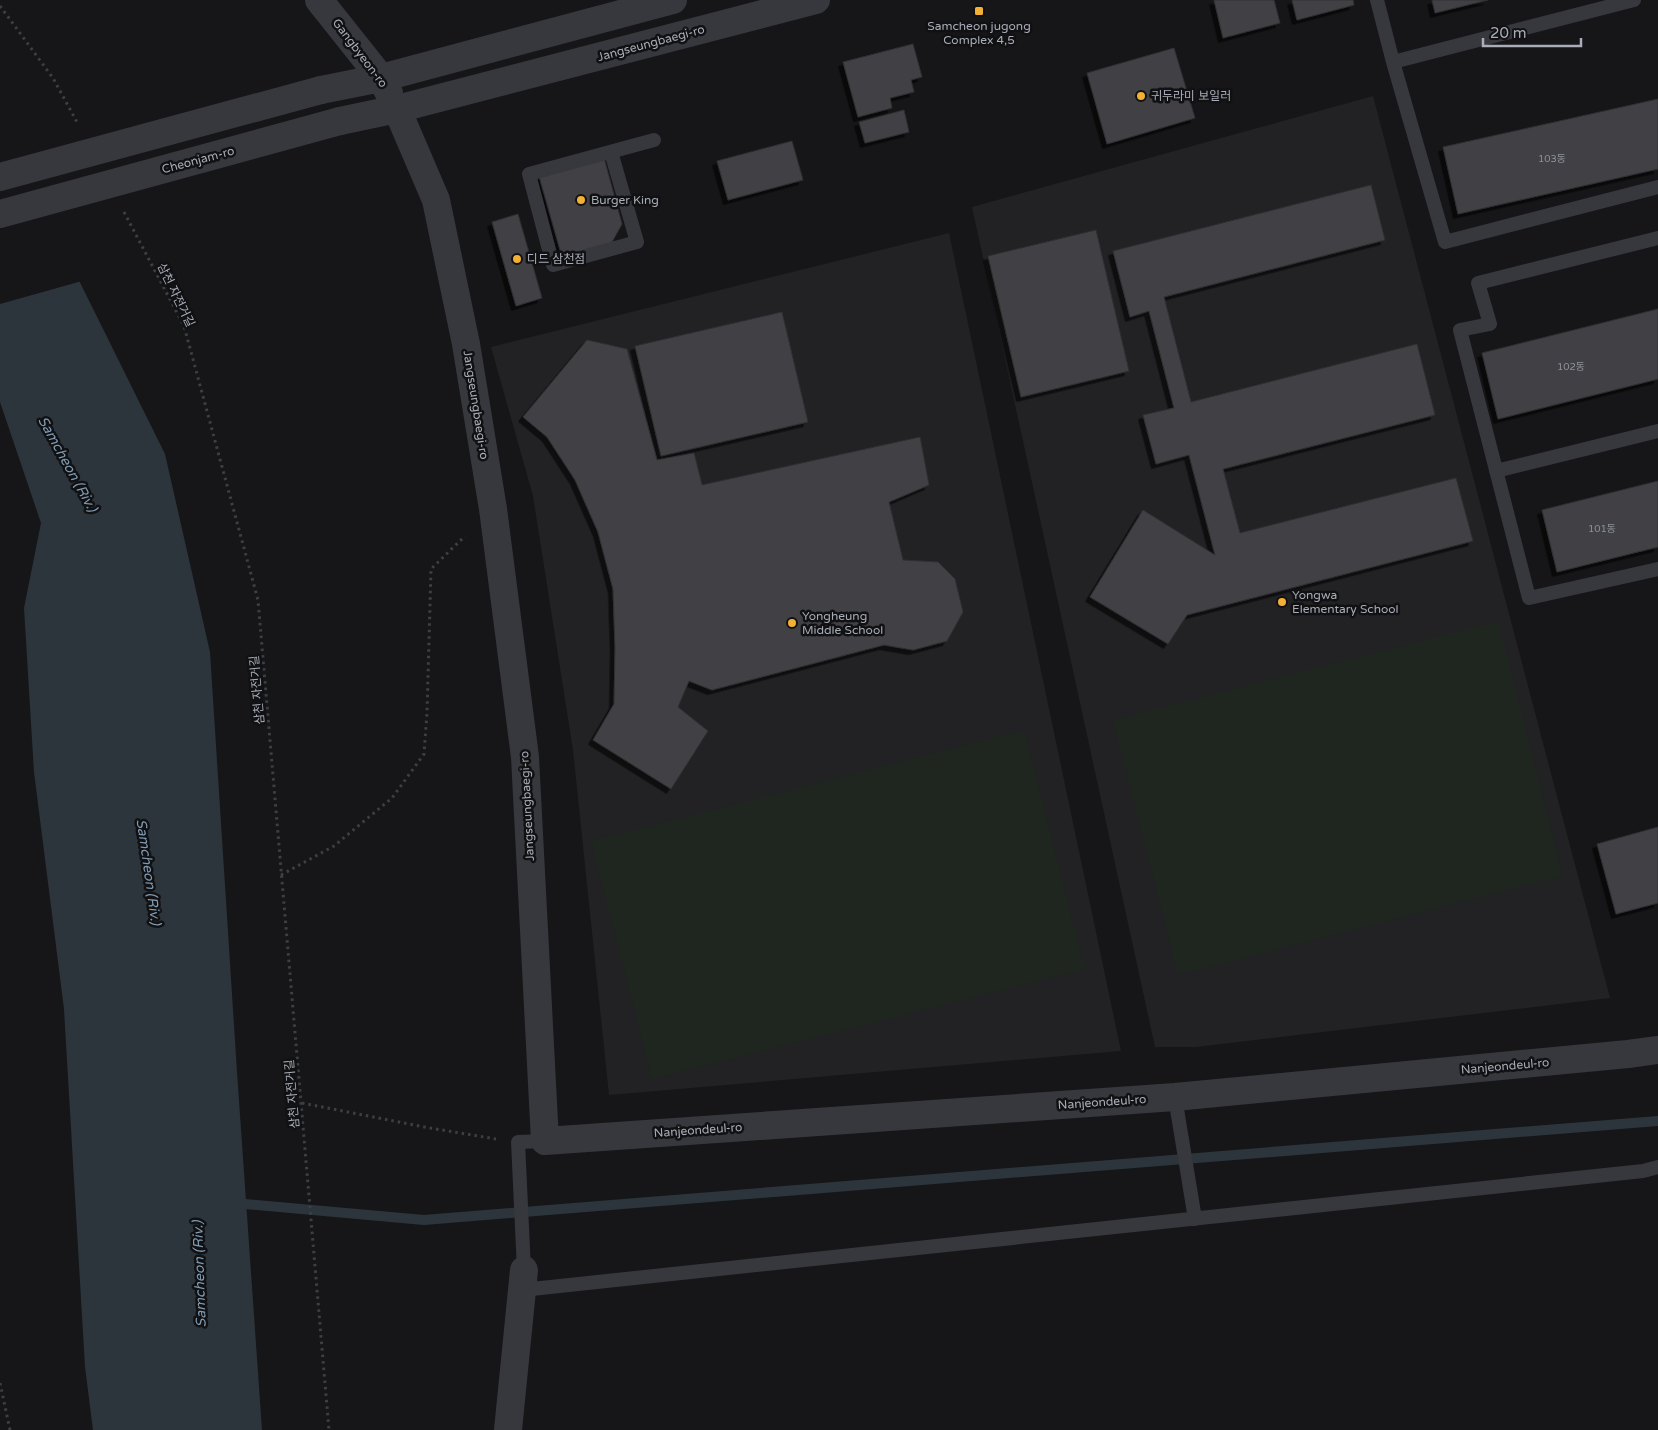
<svg xmlns="http://www.w3.org/2000/svg" width="1658" height="1430" font-family="'Varela Round','Noto Sans KR',sans-serif">
	<style>
		.built { fill: #222225 }
		.green { fill: #1e261f }
		.water { fill: #2c353c }
		.pier { fill: #161618 }
		.lines { fill: none; stroke-linecap: round; stroke-linejoin: round }
		.stream { stroke: #2c353c; stroke-width: 10 }
		.building { fill: #404145; stroke: #303034; filter: url(#shadow) }
		.path { stroke: #3d3f44; stroke-width: 3; stroke-dasharray: 2.5 4; stroke-linecap: butt }
		.service { stroke: #37383d; stroke-width: 14 }
		.minor { stroke: #37383d; stroke-width: 28 }
		.tertiary { stroke: #37383d; stroke-width: 28 }
		.tertiary-bridge { stroke: #37383d; stroke-width: 28 }
		.poi-dot { fill: #f2b134; stroke: #111113; stroke-width: 2 }
		.labels { text-anchor: middle; stroke-width: 5; stroke-linejoin: round; paint-order: stroke }
		.number-label { font-size: 10px; fill: #8e929b }
		.poi-label { font-size: 12px; fill: #a8adb8; stroke: #111113; text-anchor: start }
		.street-label { font-size: 12px; fill: #a8adb8; stroke: #111113 }
		.water-label { font-size: 14px; font-style: italic; fill: #7f9bb3; stroke: #111113 }
	</style>
	<defs>
		<filter id="shadow"><feDropShadow dx="-4.5" dy="4.5" stdDeviation="0" flood-color="#0009"/></filter>
	</defs>
	<rect width="100%" height="100%" fill="#161618"/>
	<path class="built" d="M1373,96L1610,998L1196,1047H1155L972,207Z
		M949,233L1121,1051L609,1095L573,750L533,496L491,347Z"/>
	<path class="green" d="M1498,621L1563,876L1178,975L1113,720Z
		M1024,730L1085,969L652,1079L591,841Z"/>
	<path class="water" d="M0,121L165,454L210,652L237,1072L262,1430H93L85,1367L64,1009L34,772L24,608L41,523L0,402Z"/>
	<path class="pier" d="M0,118L2,120L82,281L0,304Z"/>
	<g class="lines">
		<path class="stream" d="M234,1203L424,1220L1658,1121"/>
	</g>
	<path class="building" d="M1214,0H1274L1280,23L1223,38Z
		M1292,0H1353L1354,5L1297,20Z
		M1432,0H1488L1435,13Z
		M913,44L922,77L911,80L914,92L890,98L892,108L858,117L843,62Z
		M1174,48L1195,118L1107,144L1087,73Z
		M1658,99V169L1458,214L1443,147Z
		M904,110L909,132L865,143L859,122Z
		M792,141L803,180L728,200L717,161Z
		M604,158L622,224L611,244L562,257L539,176Z
		M1371,185L1385,240L1164,297L1191,402L1417,344L1435,415L1223,469L1240,533L1456,478L1473,541L1187,615L1168,644L1090,597L1143,510L1215,555L1189,455L1156,464L1143,415L1174,408L1149,311L1130,317L1113,251Z
		M518,214L542,298L516,306L492,222Z
		M1096,230L1129,371L1021,397L988,256Z
		M1658,309V379L1498,419L1482,353Z
		M782,312L808,422L661,456L635,346Z
		M587,340L627,349L657,460L694,453L702,485L920,437L929,485L889,502L903,560L938,562L955,579L963,612L947,641L913,650L884,645L712,690L689,681L678,707L708,731L671,789L593,740L614,704L615,648L613,589L598,532L575,480L547,437L523,417Z
		M1658,481V547L1557,572L1542,510Z
		M1658,827V903L1616,914L1597,844Z"/>
	<g class="lines">
		<path class="path" d="M0,6L53,78L78,124
			M124,212L184,326L258,600L329,1430
			M281,875L334,846L392,798L424,754L427,713L431,569L465,536
			M302,1103L430,1128L496,1139
			M0,1383L10,1430"/>
		<path class="service" d="M1377,0L1393,62
			M1634,0L1393,62L1445,242L1658,187
			M611,152L637,242L553,265L529,174L654,140
			M1658,238L1478,283L1490,324L1460,330L1529,598L1658,569
			M1496,471L1658,431
			M1175,1097L1195,1219
			M524,1270L518,1142L545,1141
			M522,1290L1643,1171L1658,1167"/>
		<path class="minor" d="M397,109L436,200L466,344L493,509L525,757L545,1141L1175,1097L1628,1054L1658,1050
			M508,1430L524,1270"/>
		<path class="tertiary" d="M319,0L381,78L389,93
			M321,90L381,78L673,0
			M340,121L397,109L816,0"/>
		<path class="tertiary-bridge" d="M0,177L321,90
			M0,214L340,121"/>
	</g>
	<g class="poi-dot">
		<rect x="974" y="6" width="10" height="10" rx="2.5"/>
		<circle cx="1141" cy="96" r="5"/>
		<circle cx="581" cy="200" r="5"/>
		<circle cx="517" cy="259" r="5"/>
		<circle cx="1282" cy="602" r="5"/>
		<circle cx="792" cy="623" r="5"/>
	</g>
	<g class="labels">
		<g class="number-label">
			<text x="1552" y="162">103동</text>
			<text x="1571" y="370">102동</text>
			<text x="1602" y="532">101동</text>
		</g>
		<g class="poi-label">
			<text x="979" y="30" text-anchor="middle">Samcheon jugong<tspan x="979" dy="14">Complex 4,5</tspan></text>
			<text x="1151" y="100">귀두라미 보일러</text>
			<text x="591" y="204">Burger King</text>
			<text x="527" y="263">디드 삼천점</text>
			<text x="1292" y="599">Yongwa<tspan x="1292" dy="14">Elementary School</tspan></text>
			<text x="802" y="620">Yongheung<tspan x="802" dy="14">Middle School</tspan></text>
		</g>
		<g class="street-label">
			<text transform="translate(651 43) rotate(-15)" y="4">Jangseungbaegi-ro</text>
			<text transform="translate(360 53) rotate(53)" y="4">Gangbyeon-ro</text>
			<text transform="translate(198 160) rotate(-15)" y="4">Cheonjam-ro</text>
			<text transform="translate(176 295) rotate(64)" y="4">삼천 자전거길</text>
			<text transform="translate(476 405) rotate(81)" y="4">Jangseungbaegi-ro</text>
			<text transform="translate(257 690) rotate(-95)" y="4">삼천 자전거길</text>
			<text transform="translate(527 806) rotate(-93)" y="4">Jangseungbaegi-ro</text>
			<text transform="translate(1505 1066) rotate(-5)" y="4">Nanjeondeul-ro</text>
			<text transform="translate(292 1094) rotate(-95)" y="4">삼천 자전거길</text>
			<text transform="translate(1102 1102) rotate(-4)" y="4">Nanjeondeul-ro</text>
			<text transform="translate(698 1130) rotate(-4)" y="4">Nanjeondeul-ro</text>
		</g>
		<g class="water-label">
			<text transform="translate(68 464) rotate(61)" y="5">Samcheon (Riv.)</text>
			<text transform="translate(149 872) rotate(82)" y="5">Samcheon (Riv.)</text>
			<text transform="translate(199 1274) rotate(-92)" y="5">Samcheon (Riv.)</text>
		</g>
	</g>
	<path d="M1483 38v8h98v-8" fill="none" stroke="#a8adb8" stroke-width="2.5"/>
	<text x="1490" y="38" font-size="15" fill="#a8adb8" stroke="#111113" stroke-width="4" paint-order="stroke">20 m</text>
</svg>
